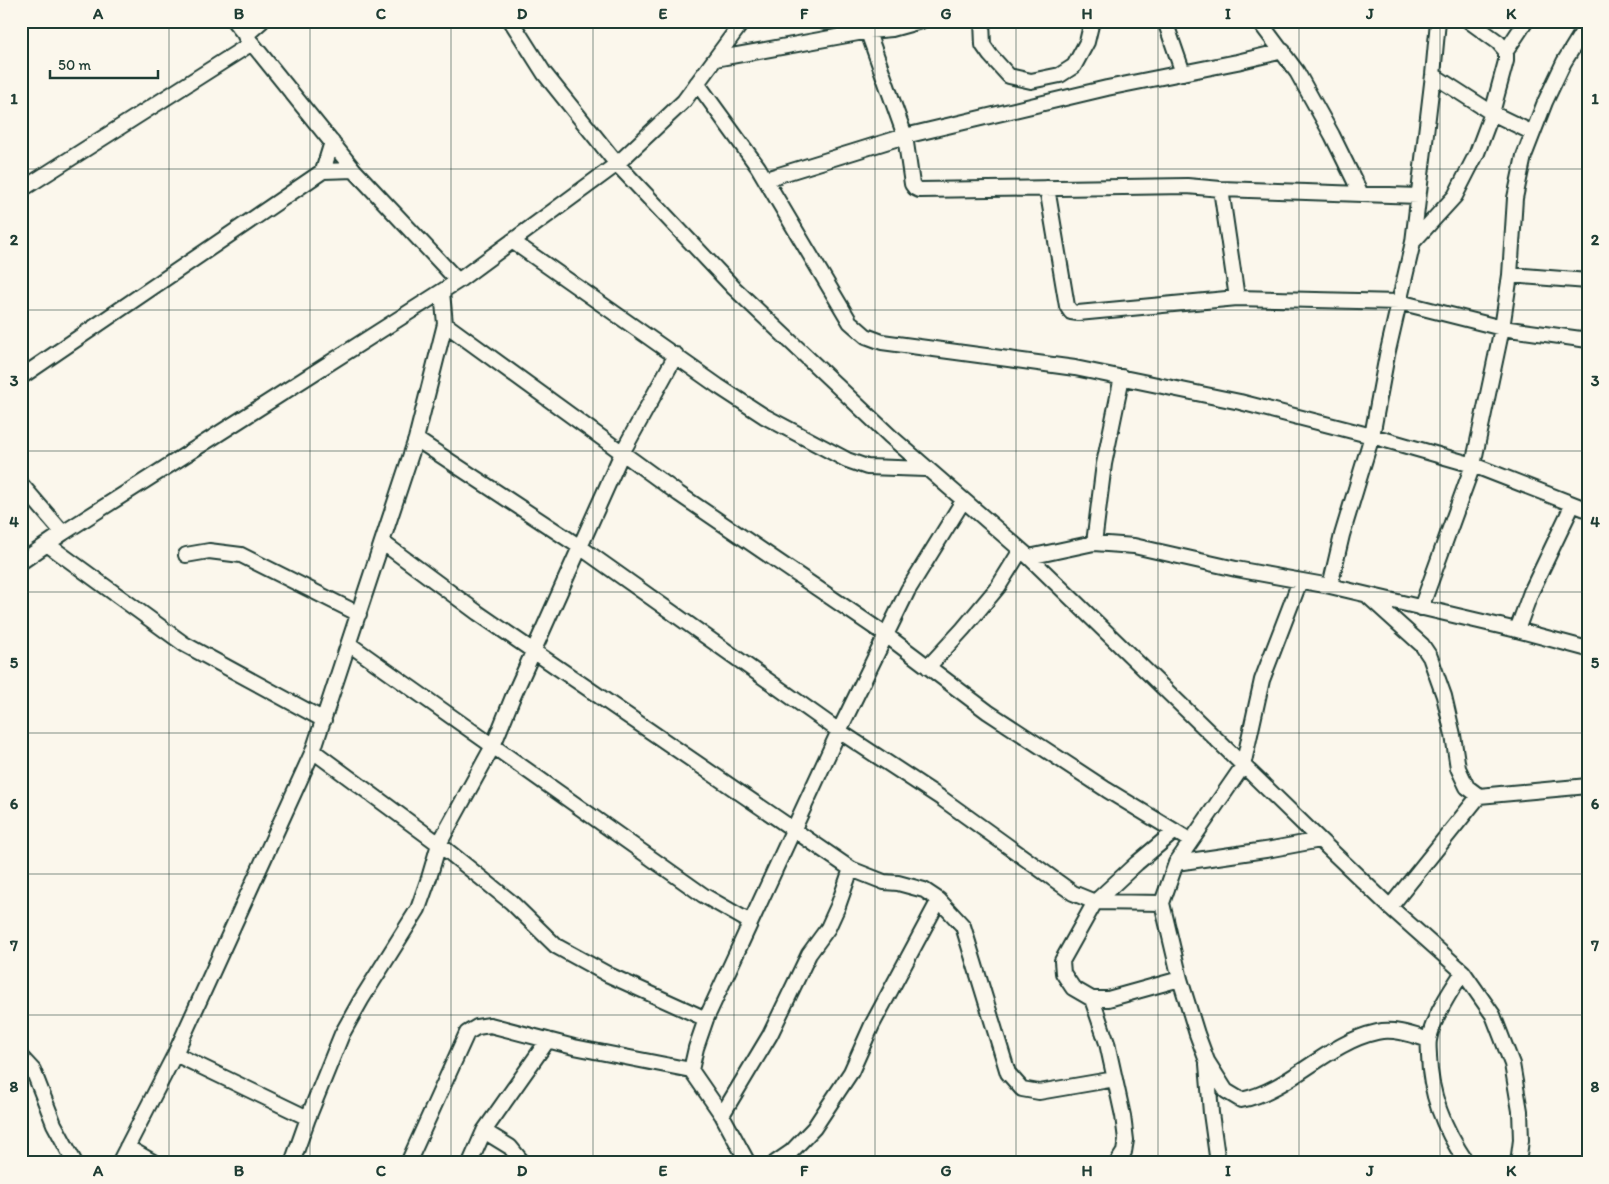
<svg xmlns="http://www.w3.org/2000/svg" width="1609" height="1184" font-family="Itim,sans-serif">
<rect width="100%" height="100%" fill="#fbf7ec"/>
<filter id="ink" filterUnits="userSpaceOnUse"><feTurbulence type="fractalNoise" baseFrequency=".02" numOctaves="2"/><feDisplacementMap in="SourceGraphic" scale="10" xChannelSelector="R" yChannelSelector="G"/><feConvolveMatrix kernelMatrix="1 2 1 2 8 2 1 2 1" color-interpolation-filters="sRGB"/></filter>
<g filter="url(#ink)">
<g fill="none" stroke-linecap="round" stroke-linejoin="round">
<defs>
<path id="minor" d="M 234,21 L 354,170 L 458,281
M 511,21 L 544,73 L 617,164 L 734,288 L 890,436 L 1029,557 L 1320,840 L 1390,907 L 1463,972 L 1493,1015 L 1512,1064 L 1520,1111 L 1521,1140 L 1518,1163
M 864,21 L 905,136 L 912,184 L 915,188 L 919,190 L 1187,186 L 1221,189 L 1418,196
M 982,21 L 983,45 L 990,55 L 1009,76 L 1031,81 L 1060,75 L 1074,66 L 1087,42 L 1092,21
M 1165,21 L 1183,73
M 1259,21 L 1297,72 L 1332,135 L 1361,194
M 1469,21 L 1498,42 L 1506,51
M 245,36 L 262,21
M 715,59 L 869,31 L 892,29 L 921,21
M 1433,75 L 1492,113 L 1533,133
M 697,83 L 758,167 L 850,322 L 866,336 L 882,342 L 1075,368 L 1240,402 L 1372,436 L 1473,465 L 1588,510
M 323,171 L 332,142
M 766,179 L 905,136 L 1107,88 L 1237,62 L 1283,51
M 1047,188 L 1067,306 L 1071,312 L 1078,313 L 1237,298 L 1399,302 L 1502,328 L 1588,340
M 1221,189 L 1237,298
M 21,190 L 252,43
M 512,241 L 718,386 L 764,416 L 847,460 L 867,467 L 926,469
M 1413,242 L 1455,196 L 1477,153 L 1492,113 L 1506,61 L 1506,51 L 1526,21
M 1510,275 L 1588,281
M 445,324 L 679,494 L 886,635 L 988,712 L 1107,790 L 1191,841
M 21,377 L 323,171 L 354,170
M 416,439 L 580,547 L 839,731 L 941,798 L 1073,893 L 1095,902 L 1162,903
M 21,484 L 63,533
M 382,542 L 478,613 L 851,869 L 884,882 L 898,883 L 924,890 L 939,900 L 963,926 L 1008,1073 L 1022,1089 L 1039,1092 L 1115,1079
M 1094,543 L 1104,464 L 1122,377
M 47,544 L 184,644 L 324,720
M 186,555 L 209,551 L 241,555 L 359,614
M 1029,557 L 1094,543 L 1134,546 L 1236,569 L 1330,586 L 1517,630 L 1588,649
M 21,562 L 63,533 L 458,281 L 617,164 L 684,101 L 743,21
M 1300,581 L 1262,680 L 1243,766 L 1176,863 L 1162,903 L 1180,979 L 1197,1034 L 1207,1061 L 1226,1091 L 1241,1100 C 1291,1090 1326,1043 1377,1032 C 1394,1028 1413,1035 1429,1040
M 1330,586 L 1342,535 L 1372,436 L 1387,355 L 1413,242 L 1433,75 L 1438,21
M 1369,597 L 1422,645 L 1430,657 L 1444,696 L 1453,735 L 1458,768 L 1467,787 L 1479,796 L 1588,786
M 1421,608 L 1473,465 L 1502,328 L 1510,275 L 1515,198 L 1524,156 L 1545,102 L 1564,62 L 1588,23
M 1517,630 L 1531,592 L 1573,504
M 349,644 L 703,895 L 750,922
M 928,667 L 963,629 L 998,587 L 1021,550
M 313,751 L 439,844 L 511,902 L 556,946 L 609,975 L 706,1019
M 1175,831 L 1137,863 L 1095,902 L 1062,961 L 1063,973 L 1073,988 L 1092,999 L 1108,999 L 1180,979
M 1176,863 L 1272,849 L 1320,840
M 1390,907 L 1479,796
M 1463,972 C 1451,990 1432,1019 1429,1040 C 1428,1045 1429,1051 1429,1056 C 1430,1095 1445,1131 1467,1163
M 1092,999 L 1107,1043 L 1123,1116 L 1126,1140 L 1124,1152 L 1117,1163
M 175,1054 L 308,1118
M 21,1057 L 33,1070 L 54,1124 L 75,1163
M 1207,1064 L 1211,1113 L 1218,1163
M 691,1070 L 696,1048 L 706,1019 L 839,731 L 908,590 L 963,501
M 722,1115 L 770,1035 L 809,954 L 828,928 L 838,906 L 851,869
M 484,1131 L 510,1147 L 523,1163
M 127,1147 L 155,1163
M 119,1163 L 175,1054 L 313,751 L 416,439 L 445,324 L 442,292
M 292,1163 L 308,1118 L 342,1034 L 361,1000 L 418,909 L 429,878 L 439,844 L 493,746 L 512,699 L 622,453 L 676,355
M 408,1163 L 467,1033 L 477,1027 L 490,1025 L 574,1047 L 691,1070 L 722,1115 L 748,1163
M 470,1163 L 484,1131 L 548,1040
M 775,1163 L 791,1152 L 814,1128 L 851,1072 L 872,1025 L 939,900"/>
</defs>
<use href="#minor" stroke="#1f3d34" stroke-width="18"/>
<use href="#minor" stroke="#fbf7ec" stroke-width="14"/>
</g>
</g>
<path fill="none" stroke="#1f3d34" stroke-width="1" stroke-opacity="0.55" d="M 169,21 L 169,1163M 310,21 L 310,1163M 451,21 L 451,1163M 593,21 L 593,1163M 734,21 L 734,1163M 875,21 L 875,1163M 1016,21 L 1016,1163M 1158,21 L 1158,1163M 1299,21 L 1299,1163M 1440,21 L 1440,1163M 21,169 L 1588,169M 21,310 L 1588,310M 21,451 L 1588,451M 21,592 L 1588,592M 21,733 L 1588,733M 21,874 L 1588,874M 21,1015 L 1588,1015"/>
<rect width="1609" height="1184" fill="none" stroke="#fbf7ec" stroke-width="55"/>
<path d="M50 70v8h108v-8" fill="none" stroke="#1f3d34" stroke-width="2.5"/>
<text x="58" y="70" font-size="15" fill="#1f3d34" stroke="#fbf7ec" stroke-width="4" paint-order="stroke">50 m</text>
<rect x="28" y="28" width="1554" height="1128" fill="none" stroke="#1f3d34" stroke-width="2"/>
<g font-size="16" text-anchor="middle" font-weight="bold" fill="#1f3d34">
<text x="98" y="19">A</text>
<text x="239" y="19">B</text>
<text x="381" y="19">C</text>
<text x="522" y="19">D</text>
<text x="663" y="19">E</text>
<text x="804" y="19">F</text>
<text x="946" y="19">G</text>
<text x="1087" y="19">H</text>
<text x="1228" y="19">I</text>
<text x="1370" y="19">J</text>
<text x="1511" y="19">K</text>
<text x="14" y="104">1</text>
<text x="1595" y="104">1</text>
<text x="14" y="245">2</text>
<text x="1595" y="245">2</text>
<text x="14" y="386">3</text>
<text x="1595" y="386">3</text>
<text x="14" y="527">4</text>
<text x="1595" y="527">4</text>
<text x="14" y="668">5</text>
<text x="1595" y="668">5</text>
<text x="14" y="809">6</text>
<text x="1595" y="809">6</text>
<text x="14" y="951">7</text>
<text x="1595" y="951">7</text>
<text x="14" y="1092">8</text>
<text x="1595" y="1092">8</text>
<text x="98" y="1176">A</text>
<text x="239" y="1176">B</text>
<text x="381" y="1176">C</text>
<text x="522" y="1176">D</text>
<text x="663" y="1176">E</text>
<text x="804" y="1176">F</text>
<text x="946" y="1176">G</text>
<text x="1087" y="1176">H</text>
<text x="1228" y="1176">I</text>
<text x="1370" y="1176">J</text>
<text x="1511" y="1176">K</text>
</g>
</svg>
